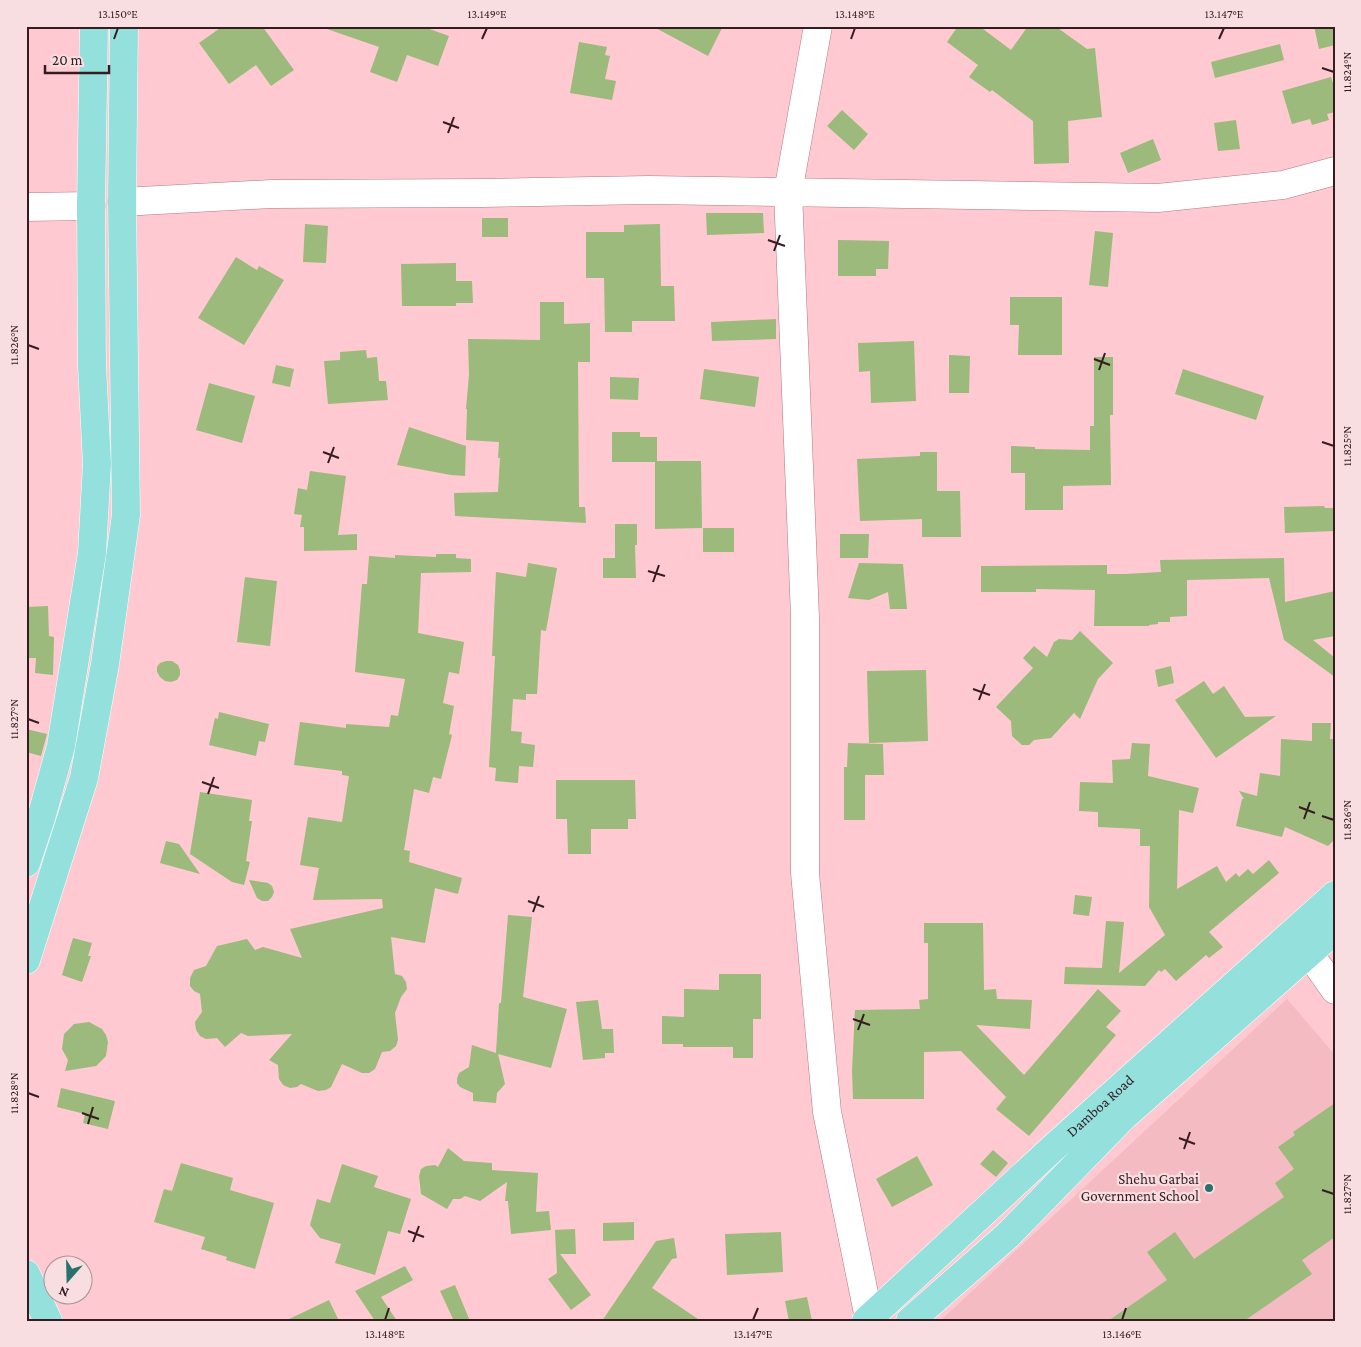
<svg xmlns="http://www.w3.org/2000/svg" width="1361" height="1347" font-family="'Crimson Pro',serif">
<rect width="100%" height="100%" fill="#fec9d0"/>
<path fill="#f5bbc2" d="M 1287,999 L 1335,1055 L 1335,1321 L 940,1321 Z"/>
<path fill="#9bba7c" d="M 223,26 L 262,26 L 294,70 L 271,86 L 256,65 L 229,84 L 199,43 Z
M 328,26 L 421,26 L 449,36 L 438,66 L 407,55 L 397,82 L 370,72 L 379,47 L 327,29 Z
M 652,26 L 723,26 L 708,56 Z
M 958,26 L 979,26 L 1011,50 L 1028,26 L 1055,26 L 1087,49 L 1095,48 L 1102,117 L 1068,121 L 1069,163 L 1034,164 L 1033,121 L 992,90 L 990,92 L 969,77 L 978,65 L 947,42 Z
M 1314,26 L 1335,26 L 1335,45 L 1319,49 Z
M 579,42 L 607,47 L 605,55 L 610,56 L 605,79 L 616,81 L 612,100 L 570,93 Z
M 1280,44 L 1284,60 L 1215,78 L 1211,62 Z
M 1331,77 L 1335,90 L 1335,112 L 1327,114 L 1329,120 L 1312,125 L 1310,119 L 1292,124 L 1282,91 Z
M 842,110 L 868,134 L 854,150 L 827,126 Z
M 1236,120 L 1240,149 L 1218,151 L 1214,123 Z
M 1153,139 L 1161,160 L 1128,173 L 1120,153 Z
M 706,213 L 763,213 L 764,233 L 707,235 Z
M 482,218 L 508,218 L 508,237 L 482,237 Z
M 305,224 L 328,226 L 326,263 L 303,262 Z
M 660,224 L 661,286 L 674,286 L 675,321 L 632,321 L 632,332 L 605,332 L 604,278 L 586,278 L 586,232 L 624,232 L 624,225 Z
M 1095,231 L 1113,233 L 1108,287 L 1089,285 Z
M 838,240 L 889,241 L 888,269 L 876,269 L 876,276 L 838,276 Z
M 236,257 L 257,270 L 259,266 L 284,280 L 244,345 L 198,318 Z
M 456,263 L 456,281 L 472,281 L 473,303 L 456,303 L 456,306 L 402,306 L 401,264 Z
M 1010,297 L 1062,297 L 1062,355 L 1018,355 L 1019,325 L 1010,325 Z
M 540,302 L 564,302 L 564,324 L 590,323 L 590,362 L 578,362 L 579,507 L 585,507 L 586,523 L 455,516 L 454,493 L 498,492 L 500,458 L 498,458 L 499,442 L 466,440 L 467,409 L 466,409 L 469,375 L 468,339 L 540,340 Z
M 776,319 L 776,339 L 712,341 L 711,322 Z
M 914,341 L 916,401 L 871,403 L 870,371 L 859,372 L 858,343 Z
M 366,350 L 367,358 L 377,357 L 379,381 L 386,381 L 388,400 L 328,404 L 324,361 L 340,360 L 340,352 Z
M 949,355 L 970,356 L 969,393 L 949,393 Z
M 1094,357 L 1113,357 L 1113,415 L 1110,415 L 1111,485 L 1063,486 L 1063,510 L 1025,510 L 1025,473 L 1011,473 L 1011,446 L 1035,447 L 1035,449 L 1090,450 L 1090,426 L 1094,426 Z
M 276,365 L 294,369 L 290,387 L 272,383 Z
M 704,369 L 759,377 L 755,407 L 700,399 Z
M 1183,369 L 1264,396 L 1256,420 L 1175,394 Z
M 610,377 L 639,378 L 638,400 L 610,399 Z
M 209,383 L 255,396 L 242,443 L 196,430 Z
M 409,427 L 466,446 L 465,476 L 451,475 L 397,465 Z
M 612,432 L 640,432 L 640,437 L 657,437 L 657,461 L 701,461 L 702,528 L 655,529 L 655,462 L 612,462 Z
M 920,452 L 937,452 L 937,491 L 960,491 L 961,537 L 922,537 L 922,519 L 860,521 L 857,459 L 920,456 Z
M 310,471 L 346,476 L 338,535 L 357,534 L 357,550 L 304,551 L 304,527 L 300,527 L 302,515 L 294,514 L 298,488 L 307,490 Z
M 1324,506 L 1325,508 L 1335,508 L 1335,531 L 1285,533 L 1284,507 Z
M 615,524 L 637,524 L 637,545 L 635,545 L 636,578 L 603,578 L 603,558 L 615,558 Z
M 703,528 L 734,528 L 734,552 L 703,552 Z
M 840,534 L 869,534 L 868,558 L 840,558 Z
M 436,554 L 456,554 L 456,558 L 471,559 L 471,572 L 421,573 L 418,633 L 464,642 L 459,674 L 449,672 L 443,703 L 454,706 L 449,734 L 452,735 L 441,779 L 433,777 L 429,793 L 414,789 L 404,850 L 410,851 L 409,862 L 462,878 L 458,894 L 435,888 L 425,943 L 391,937 L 395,974 L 402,976 L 406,982 L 407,989 L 401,997 L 395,1013 L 398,1040 L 396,1046 L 390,1051 L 382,1052 L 375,1069 L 369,1073 L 362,1073 L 342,1064 L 331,1087 L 326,1090 L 318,1091 L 301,1084 L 297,1087 L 290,1088 L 283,1085 L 279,1079 L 278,1065 L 269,1060 L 292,1034 L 248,1036 L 241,1033 L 225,1047 L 217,1038 L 206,1039 L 200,1036 L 196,1030 L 195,1022 L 202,1012 L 200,994 L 194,991 L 190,986 L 190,978 L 194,970 L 206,966 L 217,946 L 247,939 L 255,950 L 263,947 L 302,958 L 290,929 L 383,908 L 382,899 L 313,900 L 319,868 L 300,865 L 308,817 L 342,822 L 349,776 L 342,775 L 342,771 L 294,765 L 300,722 L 346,728 L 346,724 L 389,727 L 391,715 L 398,716 L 405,679 L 355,672 L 362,584 L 367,584 L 369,556 L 395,558 L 395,555 L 436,557 Z
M 1284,558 L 1285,602 L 1335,591 L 1335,636 L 1313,640 L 1335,658 L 1335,677 L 1284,640 L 1269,578 L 1187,580 L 1187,616 L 1170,617 L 1170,622 L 1158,622 L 1158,624 L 1149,625 L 1149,626 L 1094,626 L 1095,590 L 1036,589 L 1036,592 L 981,592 L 981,566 L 1107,565 L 1107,574 L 1125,574 L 1161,572 L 1160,560 Z
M 528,563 L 557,568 L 546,631 L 541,630 L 537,694 L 526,694 L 526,700 L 513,699 L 511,731 L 522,732 L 521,743 L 535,745 L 533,767 L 519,766 L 518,783 L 495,781 L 496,768 L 489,767 L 495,656 L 492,656 L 496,572 L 526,577 Z
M 859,563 L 903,564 L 907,609 L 890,609 L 888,592 L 869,600 L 848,598 Z
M 245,577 L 277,581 L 270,646 L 237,642 Z
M 48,606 L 49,636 L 54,637 L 53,675 L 35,673 L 36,658 L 26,658 L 26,607 Z
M 1080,631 L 1113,663 L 1098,679 L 1080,719 L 1074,713 L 1051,738 L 1034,740 L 1029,745 L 1022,745 L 1012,736 L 1011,721 L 996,707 L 1033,668 L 1023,658 L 1034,646 L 1047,657 L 1054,642 L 1059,639 L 1072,640 Z
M 166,661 L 172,661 L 178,665 L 180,670 L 180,675 L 177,680 L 171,682 L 165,681 L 160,677 L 157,672 L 157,667 L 160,663 Z
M 1171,666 L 1174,683 L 1158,687 L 1155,670 Z
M 926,670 L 928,741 L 869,743 L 867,671 Z
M 1204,681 L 1213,694 L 1224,686 L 1245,717 L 1276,716 L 1216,758 L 1175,700 Z
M 219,712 L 269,724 L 265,742 L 259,741 L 256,756 L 209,745 L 215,718 L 218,719 Z
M 1312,723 L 1331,723 L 1330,739 L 1335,739 L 1335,839 L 1328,846 L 1285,827 L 1282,837 L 1236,826 L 1242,799 L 1244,799 L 1239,791 L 1257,796 L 1260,773 L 1280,776 L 1281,739 L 1312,741 Z
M 26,729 L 47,734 L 41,756 L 26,752 Z
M 848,743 L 883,744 L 884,775 L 865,775 L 865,820 L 844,820 L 844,767 L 847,767 Z
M 1132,743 L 1150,744 L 1148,776 L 1199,788 L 1193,813 L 1179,810 L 1177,889 L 1217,866 L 1226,882 L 1236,873 L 1239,877 L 1248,869 L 1253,874 L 1269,860 L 1279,873 L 1209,932 L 1223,947 L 1209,958 L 1206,955 L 1176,981 L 1165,969 L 1161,972 L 1159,970 L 1145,986 L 1064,984 L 1065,967 L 1102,968 L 1106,921 L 1124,922 L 1119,973 L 1165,935 L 1149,907 L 1150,846 L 1140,846 L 1140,829 L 1098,827 L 1098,812 L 1079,811 L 1080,782 L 1113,783 L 1112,760 L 1130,759 Z
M 556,780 L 635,780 L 636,819 L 628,819 L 628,829 L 591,829 L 591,854 L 568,854 L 567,819 L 556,819 Z
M 200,792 L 252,800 L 249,821 L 252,821 L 246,861 L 250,862 L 244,885 L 232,882 L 190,854 Z
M 166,841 L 179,844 L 200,874 L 160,863 Z
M 249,880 L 268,883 L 272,886 L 274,892 L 272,897 L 268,901 L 262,901 L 257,898 Z
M 1075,895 L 1092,897 L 1089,916 L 1073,914 Z
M 508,915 L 532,917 L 523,997 L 567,1009 L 551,1068 L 498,1054 L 505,1084 L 497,1093 L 496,1103 L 473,1101 L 473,1093 L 460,1087 L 457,1083 L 457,1079 L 459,1073 L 469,1067 L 472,1045 L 496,1053 L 499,1003 L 501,1003 Z
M 924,923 L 983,923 L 984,990 L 996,989 L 997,999 L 1032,1000 L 1030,1029 L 976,1025 L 1024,1075 L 1098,989 L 1121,1011 L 1106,1027 L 1116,1035 L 1029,1136 L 996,1109 L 1006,1097 L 961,1051 L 924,1052 L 924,1099 L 853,1099 L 852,1071 L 855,1010 L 920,1009 L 919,1000 L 928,999 L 928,943 L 924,943 Z
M 73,938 L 92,943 L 88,956 L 91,956 L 82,982 L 62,975 Z
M 719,974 L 761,974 L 761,1019 L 753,1019 L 753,1058 L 733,1058 L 733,1047 L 683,1047 L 683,1044 L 662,1044 L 662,1016 L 684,1017 L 684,989 L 719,990 Z
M 598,1000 L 602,1029 L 613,1029 L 614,1053 L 605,1053 L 605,1058 L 583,1060 L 576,1002 Z
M 89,1022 L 102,1029 L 106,1035 L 108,1042 L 106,1056 L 96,1066 L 65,1071 L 68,1060 L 62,1049 L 64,1034 L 74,1024 Z
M 61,1088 L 115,1101 L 108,1129 L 83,1123 L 85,1114 L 57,1107 Z
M 1335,1103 L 1335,1237 L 1302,1260 L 1312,1274 L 1244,1321 L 1108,1321 L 1167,1280 L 1147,1252 L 1175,1232 L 1194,1259 L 1284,1197 L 1275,1183 L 1294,1169 L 1278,1147 L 1295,1135 L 1293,1132 Z
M 448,1148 L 464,1161 L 492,1163 L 492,1170 L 538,1173 L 536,1212 L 549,1211 L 551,1230 L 511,1234 L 508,1201 L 505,1201 L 507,1182 L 480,1201 L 465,1196 L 460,1199 L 453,1199 L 447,1209 L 421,1194 L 419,1176 L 421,1169 L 426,1166 L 435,1165 L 438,1167 Z
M 993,1150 L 1008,1163 L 996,1177 L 980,1164 Z
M 917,1156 L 933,1185 L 892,1207 L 876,1179 Z
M 181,1163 L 233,1178 L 230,1190 L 274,1203 L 255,1269 L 226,1260 L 227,1257 L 201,1249 L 205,1237 L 154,1222 L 164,1189 L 172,1191 Z
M 342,1164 L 378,1176 L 374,1187 L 411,1199 L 400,1234 L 388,1231 L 375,1275 L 335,1263 L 341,1244 L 320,1238 L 310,1225 L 317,1199 L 330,1203 Z
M 634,1222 L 634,1240 L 603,1241 L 603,1223 Z
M 575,1229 L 576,1254 L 560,1254 L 591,1295 L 571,1310 L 548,1279 L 557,1273 L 555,1230 Z
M 781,1232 L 783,1272 L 727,1275 L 725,1234 Z
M 674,1238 L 677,1258 L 672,1259 L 652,1288 L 701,1321 L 602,1321 L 656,1241 Z
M 405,1266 L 413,1280 L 381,1297 L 397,1321 L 375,1321 L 355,1291 Z
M 455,1285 L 470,1321 L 454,1321 L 440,1291 Z
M 807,1297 L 812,1321 L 789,1321 L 785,1301 Z
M 329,1300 L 339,1321 L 285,1321 Z"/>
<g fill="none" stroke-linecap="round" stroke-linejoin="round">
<defs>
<path id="minor" d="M 818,26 L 788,192 L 805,617 L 805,873 L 827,1112 L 869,1318 L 871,1321
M 122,202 L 271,194 L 482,193 L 649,190 L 1158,198 L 1283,185 L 1335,171
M 26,207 L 91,206
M 1291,936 L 1309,953 L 1335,990"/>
<g id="major">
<path d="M 26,863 L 41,818 L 61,746 L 92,553 L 97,464 L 92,366 L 91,206 L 94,26"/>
<path d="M 26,960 L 84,778 L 105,664 L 126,515 L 122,202 L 124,26"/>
<path d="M 26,1274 L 48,1321"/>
<path id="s1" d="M 866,1321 L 1053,1148 L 1335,895"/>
<path d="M 910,1321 L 1008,1235 L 1124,1116 L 1335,930"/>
</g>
</defs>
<use href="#minor" stroke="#b37880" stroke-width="29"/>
<use href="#major" stroke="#fff" stroke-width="29"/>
<use href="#minor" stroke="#fff" stroke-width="28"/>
<use href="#major" stroke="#93e0dc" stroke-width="28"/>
</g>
<path fill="none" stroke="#341c20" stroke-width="2" d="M 114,39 L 118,28M 482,39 L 487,28M 851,39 L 855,28M 1219,39 L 1224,28M 1322,68 L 1334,72M 443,122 L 459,128M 448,133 L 454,117M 768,240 L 785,246M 774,251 L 780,235M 28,345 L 39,349M 1094,359 L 1110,365M 1099,370 L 1105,353M 1322,442 L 1334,446M 323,452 L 339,458M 328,463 L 334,447M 648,571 L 665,576M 653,582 L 659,565M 973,689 L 990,695M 979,700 L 985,684M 28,719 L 39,723M 202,782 L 219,788M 208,794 L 214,777M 1299,807 L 1315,813M 1322,816 L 1334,820M 1304,819 L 1310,802M 528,901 L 544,907M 533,912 L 539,896M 853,1019 L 870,1025M 858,1030 L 864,1014M 28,1093 L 39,1097M 82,1113 L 99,1119M 88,1124 L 93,1107M 1179,1138 L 1195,1144M 1184,1149 L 1190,1132M 1322,1190 L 1334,1194M 408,1231 L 424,1237M 413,1242 L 419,1226M 385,1320 L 389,1308M 753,1320 L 758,1308M 1122,1320 L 1126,1308"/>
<circle fill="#28726e" stroke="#f9dee1" stroke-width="2" cx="1209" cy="1188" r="5"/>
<g text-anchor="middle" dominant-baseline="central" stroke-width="4.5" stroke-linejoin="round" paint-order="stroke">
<g font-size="15" fill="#341c20" stroke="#f9dee1">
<text stroke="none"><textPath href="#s1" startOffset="318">Damboa Road</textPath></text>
</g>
<g font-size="15" fill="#341c20" stroke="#f9dee1" text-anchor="end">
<text x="1199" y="1179">Shehu Garbai<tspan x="1199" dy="17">Government School</tspan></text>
</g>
</g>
<rect width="1361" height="1347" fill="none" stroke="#f9dee1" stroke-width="55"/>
<g transform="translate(68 1280) rotate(200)"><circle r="24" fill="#f9dee1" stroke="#aa9094"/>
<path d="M0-4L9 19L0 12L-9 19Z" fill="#28726e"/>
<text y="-8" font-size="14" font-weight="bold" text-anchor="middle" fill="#341c20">N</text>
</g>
<path d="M45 65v8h64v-8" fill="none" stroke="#341c20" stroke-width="2.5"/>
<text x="52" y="65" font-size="15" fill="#341c20" stroke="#f9dee1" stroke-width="4" paint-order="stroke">20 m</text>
<rect x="28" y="28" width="1306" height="1292" fill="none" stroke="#341c20" stroke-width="2"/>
<g font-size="12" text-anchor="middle" fill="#341c20">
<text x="118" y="18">13.150°E</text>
<text x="487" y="18">13.149°E</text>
<text x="855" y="18">13.148°E</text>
<text x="1224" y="18">13.147°E</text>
<text transform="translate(1347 72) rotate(-90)" y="4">11.824°N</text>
<text transform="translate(14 345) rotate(-90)" y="4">11.826°N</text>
<text transform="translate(1347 446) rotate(-90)" y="4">11.825°N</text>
<text transform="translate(14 719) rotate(-90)" y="4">11.827°N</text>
<text transform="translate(1347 820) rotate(-90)" y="4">11.826°N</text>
<text transform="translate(14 1093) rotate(-90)" y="4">11.828°N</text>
<text transform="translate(1347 1194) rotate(-90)" y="4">11.827°N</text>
<text x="385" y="1338">13.148°E</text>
<text x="753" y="1338">13.147°E</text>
<text x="1122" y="1338">13.146°E</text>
</g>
</svg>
